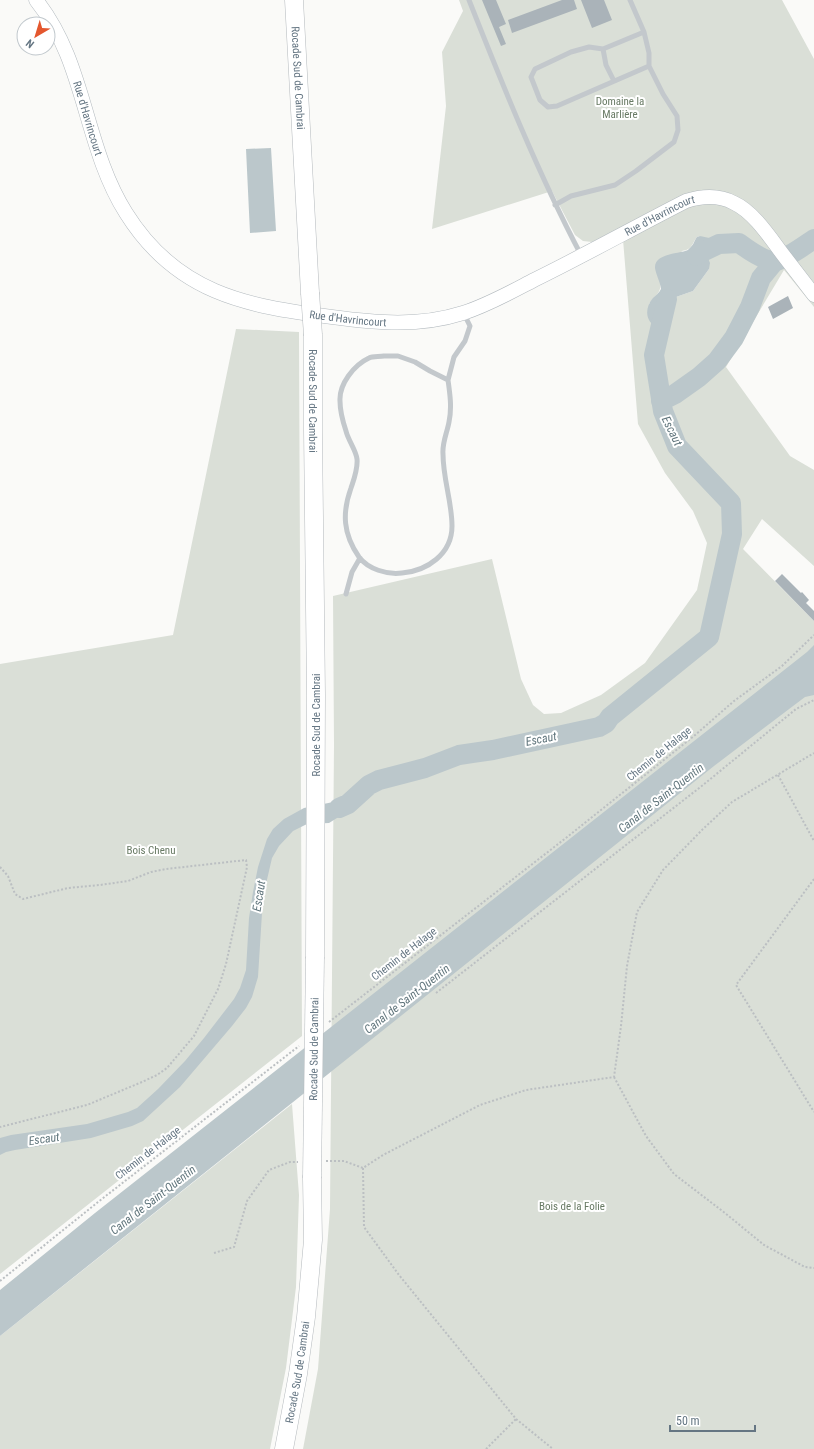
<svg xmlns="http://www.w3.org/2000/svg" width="814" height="1449" font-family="'Roboto Condensed',sans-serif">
<rect width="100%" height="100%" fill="#fafaf8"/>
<path fill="#dadfd7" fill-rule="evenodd" d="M 459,0 L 782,0 L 814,59 L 814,307 L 784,270 L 726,367 L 790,456 L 814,470 L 814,566 L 762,519 L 743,549 L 814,621 L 814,1449 L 303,1449 L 318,1369 L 330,1209 L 334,745 L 333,596 L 492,559 L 521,679 L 533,705 L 544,714 L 561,713 L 601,695 L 645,663 L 697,590 L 707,543 L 693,511 L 665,473 L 638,424 L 622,227 L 592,242 L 583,241 L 575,235 L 552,191 L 432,229 L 446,106 L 442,52 L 463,11 ZM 700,236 L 717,253 L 708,258 L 709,269 L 693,291 L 676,297 L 671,302 L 668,314 L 649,304 C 654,296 662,293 660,283 L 682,251 C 693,249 691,245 697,237 Z
M 236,329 L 299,332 L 302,1036 L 0,1274 L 0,664 L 173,635 Z
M 292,1104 L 299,1195 L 296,1287 L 286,1368 L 270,1449 L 0,1449 L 0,1336 Z"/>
<path fill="#bbc7cb" d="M 271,148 L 276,231 L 250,233 L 246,149 Z
M 700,236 L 714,239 L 719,242 C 720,252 714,253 708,258 L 710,263 L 709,269 L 693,291 L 676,297 L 671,302 L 668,314 L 663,324 L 659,327 C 645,324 644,308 653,298 C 656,295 659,293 661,289 C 660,281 656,275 655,268 C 654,253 680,254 688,250 C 693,247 694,241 697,237 Z
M 814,645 L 814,695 L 805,697 L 714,766 L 0,1336 L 0,1290 L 95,1213 L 807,652 Z
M 357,785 L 366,798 L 353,808 L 329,823 L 307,824 L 293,831 L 279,846 L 272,858 L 263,897 L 258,977 L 252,997 L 246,1008 L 232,1026 L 180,1087 L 143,1121 L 132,1126 L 91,1138 L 15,1150 L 6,1152 L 0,1155 L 0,1138 L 11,1135 L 87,1124 L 128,1112 L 137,1108 L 158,1089 L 185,1061 L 204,1038 L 234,999 L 240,988 L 246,970 L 249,918 L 253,892 L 258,867 L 267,839 L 273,829 L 284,819 L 304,808 L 338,801 L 346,796 Z"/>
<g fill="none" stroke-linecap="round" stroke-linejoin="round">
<path stroke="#bbc7cb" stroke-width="20" d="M 696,256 L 698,254 L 719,244 L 739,243 C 747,249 765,262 776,261 C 786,259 805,245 814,239
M 661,401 L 675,394 L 699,377 L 717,361 L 734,338 L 750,307 L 761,278 L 775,261
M 339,808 L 348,804 L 369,785 L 379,780 L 425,768 L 459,755 L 493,750 L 599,727 L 606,723 L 610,717 L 709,637 L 732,534 L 731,503 L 677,446 L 663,411 L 654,355 L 667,299"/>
</g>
<path fill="#aab3b9" d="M 482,0 L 496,0 L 506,24 L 499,27 L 506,44 L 501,46 Z
M 562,0 L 574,0 L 577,9 L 512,33 L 508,20 Z
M 581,0 L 604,0 L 612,20 L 592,28 Z
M 788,296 L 793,308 L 773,319 L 768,307 Z
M 782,574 L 801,593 L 802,592 L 809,600 L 806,603 L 814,611 L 814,621 L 775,581 Z"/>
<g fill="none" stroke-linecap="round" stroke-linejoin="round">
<defs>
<g id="secondary">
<path id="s1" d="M 36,0 C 86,62 84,147 126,213 C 176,293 245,306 332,317 C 377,323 419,327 463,313 C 488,305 511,292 534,280 C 585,255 635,227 686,201 C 702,196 719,195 734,203 C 754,212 771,239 784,256 C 794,269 804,282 814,295"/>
</g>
<g id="highway">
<path id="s2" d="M 294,0 L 310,293"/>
<path id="s3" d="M 313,335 L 313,430 L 316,695 L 315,957"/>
<path id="s4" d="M 284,1449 L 298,1374 L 306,1317 L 313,1240 L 312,1178"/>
</g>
</defs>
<use href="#secondary" stroke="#b3babf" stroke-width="15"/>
<use href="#highway" stroke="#b4b9bd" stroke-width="19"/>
<path stroke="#bbbfc2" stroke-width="2" stroke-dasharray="2 2" stroke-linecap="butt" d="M 778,775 L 814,841
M 0,867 L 8,876 L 15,894 L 23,899 L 68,888 L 100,885 L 128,881 L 151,872 L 166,869 L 246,860 L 247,867 L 226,964 L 218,989 L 194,1036 L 167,1068 L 157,1075 L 142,1082 L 87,1105 L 0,1127
M 814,879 L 736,985 L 814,1112
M 436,993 L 703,785 L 796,709 L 814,700
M 329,1022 L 562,841 L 694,736 L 734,701 L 782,666 L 814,635
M 614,1077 L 646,1136 L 674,1174 L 725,1213 L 764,1245 L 805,1267 L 814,1268
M 326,1161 L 344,1161 L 363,1168 L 383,1155 L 480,1105 L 526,1090 L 614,1077 L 621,1026 L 627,966 L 637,912 L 663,870 L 703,829 L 732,802 L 814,753
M 363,1168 L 364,1227 L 399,1275 L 516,1419 L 553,1449
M 214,1253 L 234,1247 L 247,1201 L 269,1170 L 290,1162 L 298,1162
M 0,1281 L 98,1202 L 299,1046
M 486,1449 L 516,1419"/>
<path stroke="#c3c8cc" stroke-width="5" d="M 469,0 C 503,86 538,173 581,255
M 644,32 L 649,53 L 649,66
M 603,49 L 606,65 L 614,81
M 555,205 L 571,196 L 615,185 L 636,171 L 674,142 L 678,130 L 677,116 L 663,94 L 649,66 L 557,106 L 548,107 L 540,100 L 531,77 L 535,69 L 571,52 L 589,47 L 603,49 L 644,32 L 630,0
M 384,356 L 398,356 L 415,362 L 430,371 L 448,380 C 450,394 452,408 449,422 C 447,433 442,443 443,454 C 443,479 452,502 452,526 C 452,554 427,571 402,573 C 387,575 368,569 359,557 C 343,534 342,513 351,488 C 354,479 358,469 357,459 C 356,450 348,440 346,431 C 343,422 340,411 340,401 C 339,384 354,365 369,358 C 373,356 379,357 384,356 Z
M 448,380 L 454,357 L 465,341 L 470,326 L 464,314
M 346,594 L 352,572 L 360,558"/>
<use href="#secondary" stroke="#fff" stroke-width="14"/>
<use href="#highway" stroke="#fff" stroke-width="18"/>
<defs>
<g id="highway-bridge">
<path d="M 310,293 L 313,335"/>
<path id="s5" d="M 312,1178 L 315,957"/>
</g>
</defs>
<use href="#highway-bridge" stroke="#b4b9bd" stroke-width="19" stroke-linecap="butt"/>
<use href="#highway-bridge" stroke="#fff" stroke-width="18"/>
</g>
<g text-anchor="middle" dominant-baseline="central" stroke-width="4" stroke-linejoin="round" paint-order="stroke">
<g font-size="11" fill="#657683" stroke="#fff">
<text stroke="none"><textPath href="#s2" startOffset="78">Rocade Sud de Cambrai</textPath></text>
<text stroke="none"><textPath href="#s1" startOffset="130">Rue d'Havrincourt</textPath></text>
<text stroke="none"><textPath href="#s1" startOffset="825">Rue d'Havrincourt</textPath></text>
<text stroke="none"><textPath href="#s1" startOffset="489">Rue d'Havrincourt</textPath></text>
<text stroke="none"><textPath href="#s3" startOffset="66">Rocade Sud de Cambrai</textPath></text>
<text transform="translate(316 725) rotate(-90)">Rocade Sud de Cambrai</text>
<text transform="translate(659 754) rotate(-39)">Chemin de Halage</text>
<text transform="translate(404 954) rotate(-38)">Chemin de Halage</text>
<text stroke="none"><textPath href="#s5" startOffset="129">Rocade Sud de Cambrai</textPath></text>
<text transform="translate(148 1153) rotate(-38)">Chemin de Halage</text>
<text stroke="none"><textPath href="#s4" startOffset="78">Rocade Sud de Cambrai</textPath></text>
</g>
<g font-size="11" fill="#687a64" stroke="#fff">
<text x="620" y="101">Domaine la<tspan x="620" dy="13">Marlière</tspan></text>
<text x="151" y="850">Bois Chenu</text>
<text x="572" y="1206">Bois de la Folie</text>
</g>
<g font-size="12" font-style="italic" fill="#60757c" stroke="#fff">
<text transform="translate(672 431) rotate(64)">Escaut</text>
<text transform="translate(541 739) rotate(-11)">Escaut</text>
<text transform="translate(661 798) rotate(-38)">Canal de Saint-Quentin</text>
<text transform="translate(259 896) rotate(-81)">Escaut</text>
<text transform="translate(407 999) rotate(-38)">Canal de Saint-Quentin</text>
<text transform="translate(44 1139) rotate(-8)">Escaut</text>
<text transform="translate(153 1200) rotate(-38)">Canal de Saint-Quentin</text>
</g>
</g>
<g transform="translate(36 36) rotate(218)"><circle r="19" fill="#ffffff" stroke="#c1c8cd"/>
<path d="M0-3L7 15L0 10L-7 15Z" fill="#e4572e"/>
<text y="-6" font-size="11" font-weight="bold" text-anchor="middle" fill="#657683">N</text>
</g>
<path d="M670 1425v6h85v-6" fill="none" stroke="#657683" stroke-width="2"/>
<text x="676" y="1425" font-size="12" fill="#657683" stroke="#ffffff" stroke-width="3" paint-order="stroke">50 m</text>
</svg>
